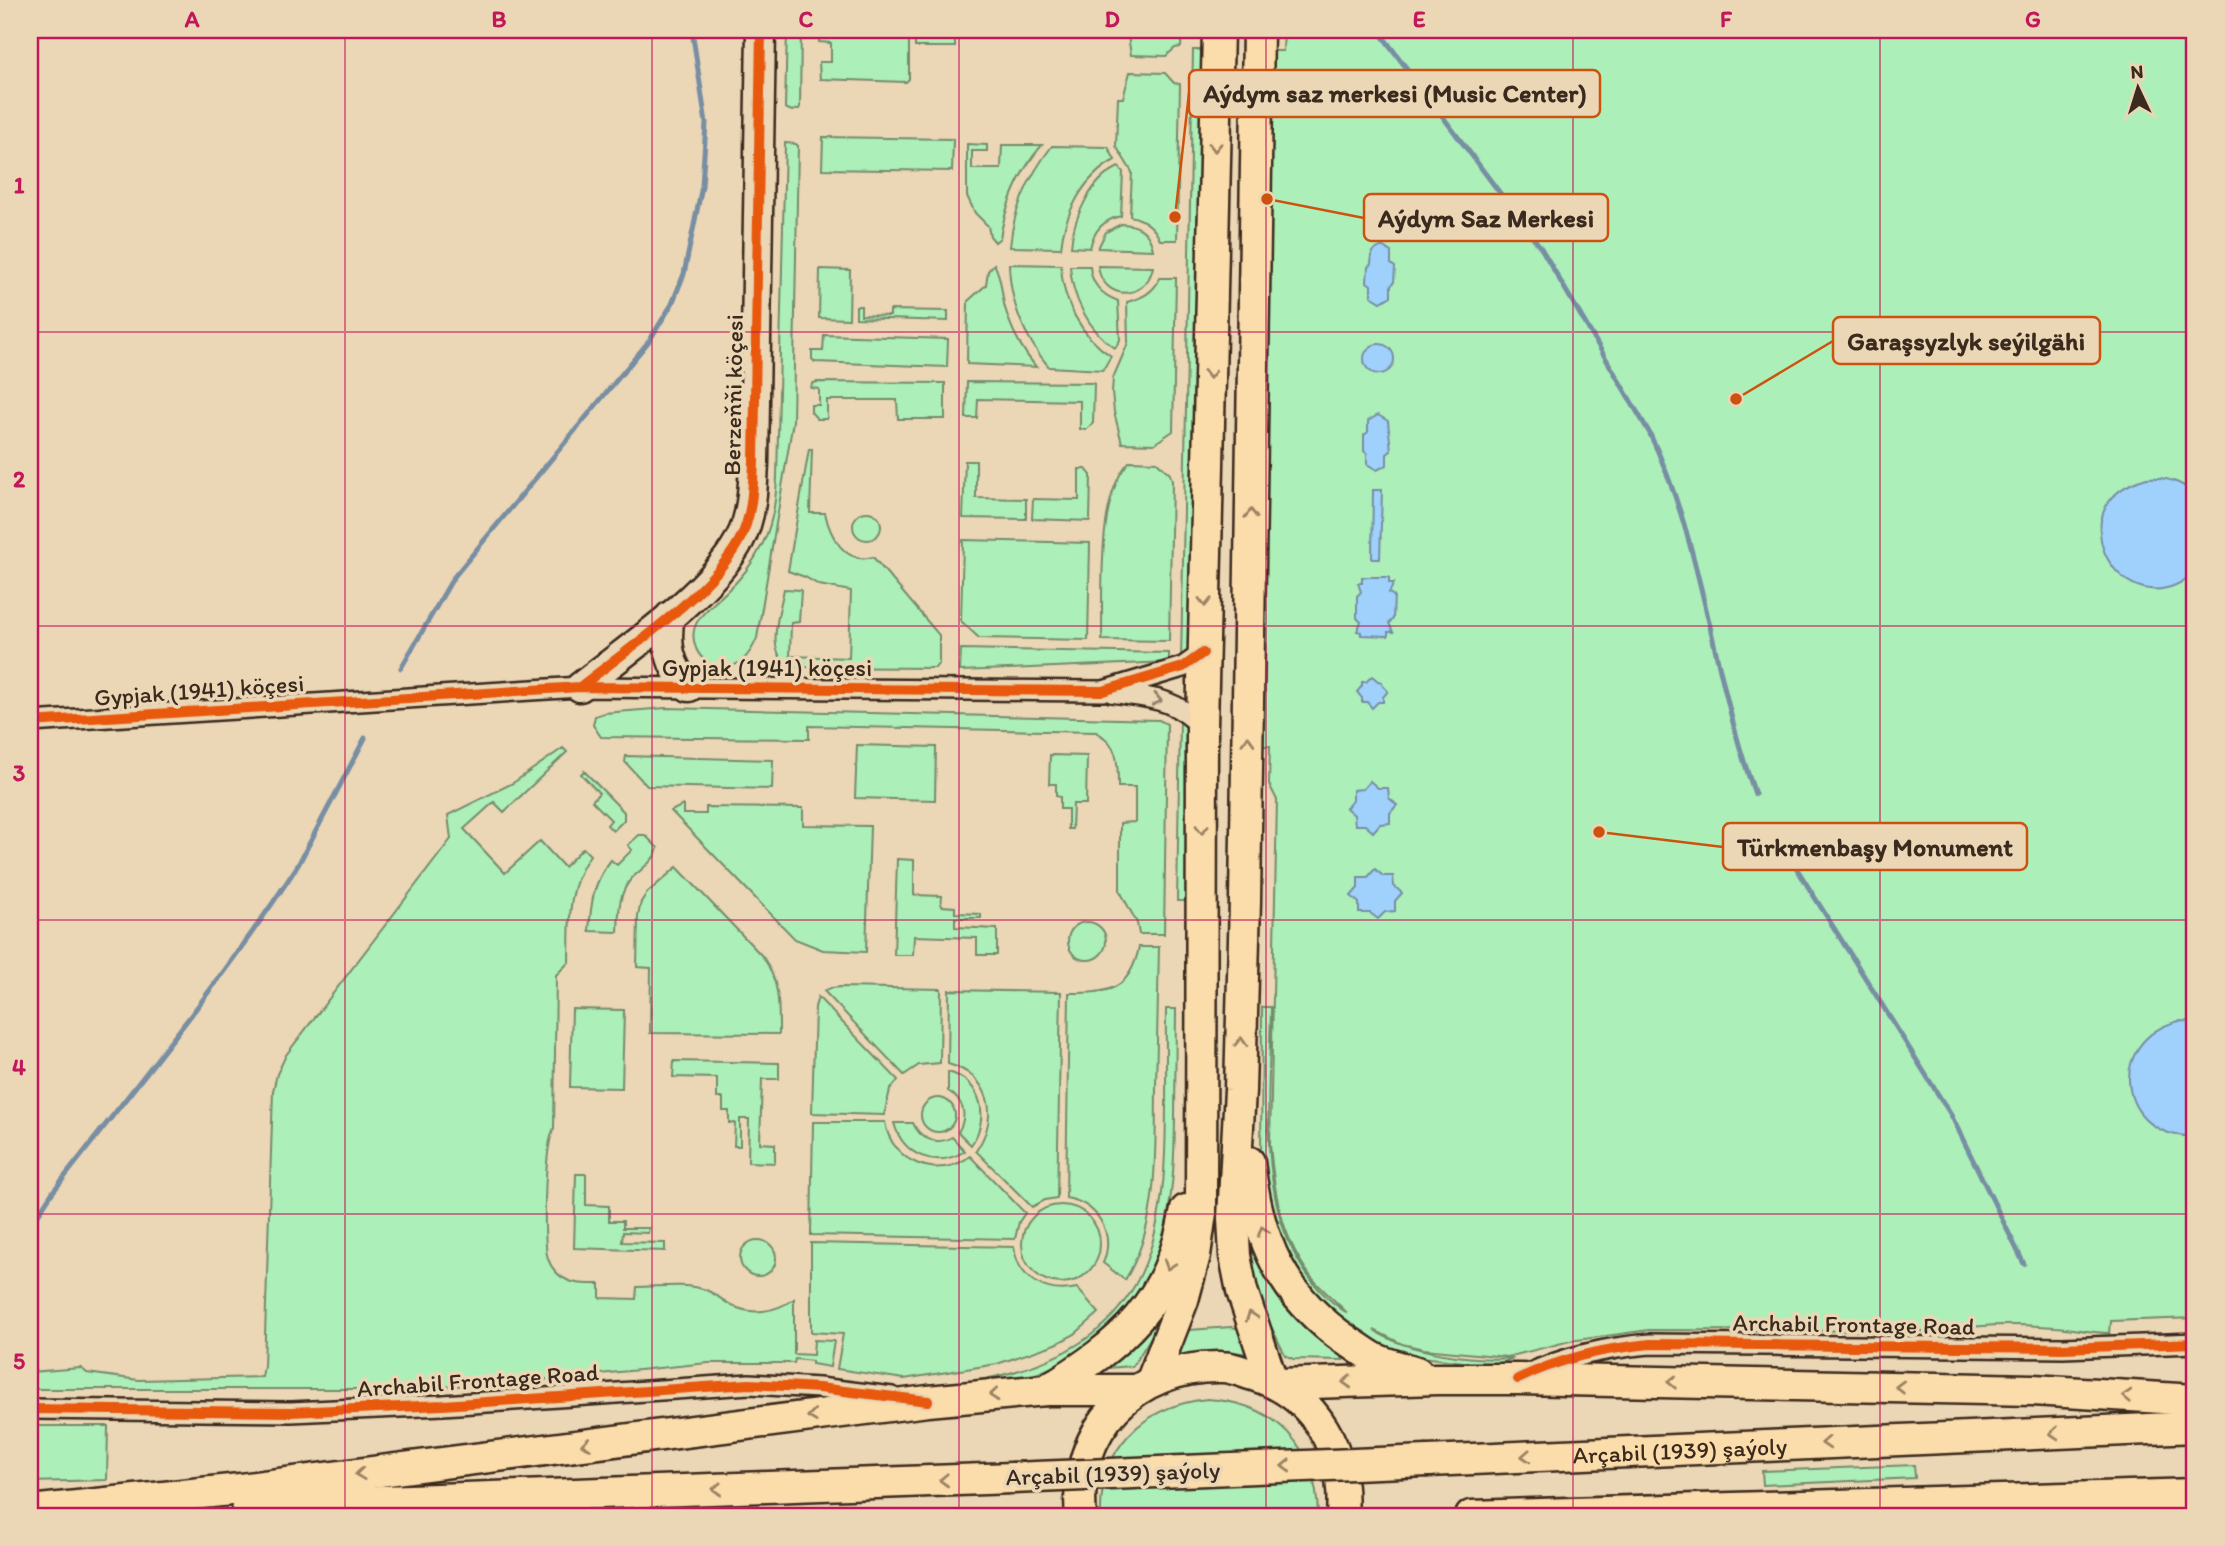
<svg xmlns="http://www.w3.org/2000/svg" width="2225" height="1546" font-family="Itim,sans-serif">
<rect width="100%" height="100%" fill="#ebd6b5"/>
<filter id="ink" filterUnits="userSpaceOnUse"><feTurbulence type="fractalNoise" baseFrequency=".0143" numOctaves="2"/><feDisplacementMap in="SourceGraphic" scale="14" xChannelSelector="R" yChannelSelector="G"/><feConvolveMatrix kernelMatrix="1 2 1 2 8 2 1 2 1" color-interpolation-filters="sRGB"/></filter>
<g filter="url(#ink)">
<path fill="#acefb9" stroke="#748c6c" stroke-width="2" d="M 787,30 L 801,30 L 800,107 L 799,109 L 792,111 L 785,108 Z
M 820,30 L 873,30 L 873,33 L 909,35 L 909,79 L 906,82 L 820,79 L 819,62 L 831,62 L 831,43 L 819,42 Z
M 915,30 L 955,30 L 955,47 L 915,47 Z
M 1127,30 L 1182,30 L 1181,47 L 1175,48 L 1166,56 L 1131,55 Z
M 1284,30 L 2195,30 L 2195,1318 L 2111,1321 L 2110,1333 C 2091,1333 2074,1328 2055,1327 C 2019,1324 1980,1324 1944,1331 L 1649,1330 L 1570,1341 L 1507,1357 L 1424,1349 L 1402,1344 L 1374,1330 C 1406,1353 1475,1361 1514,1358 L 1498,1364 L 1488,1365 L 1422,1357 L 1381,1345 L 1347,1325 L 1302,1282 L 1277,1237 L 1261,1159 L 1262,1007 L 1271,1007 C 1270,1109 1248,1247 1347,1313 C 1336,1301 1323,1291 1312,1278 C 1281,1238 1274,1192 1270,1144 L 1277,800 L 1269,784 L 1270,746 L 1260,746 L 1274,51 L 1283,51 Z
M 1193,50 L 1204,50 L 1189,653 L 1181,661 Z
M 1130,72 L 1165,73 L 1174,83 L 1180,84 L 1177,240 L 1160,240 C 1154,226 1144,219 1130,216 L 1132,172 L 1116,146 L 1118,98 L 1123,98 Z
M 823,137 L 953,139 L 952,171 L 822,169 Z
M 785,143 L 796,144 L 798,146 L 793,421 L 757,638 C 751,653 740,668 722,667 C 699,666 685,638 699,619 C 706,609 717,601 726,592 C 741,579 753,563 762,545 C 773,524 776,501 777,477 Z
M 967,144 L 987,145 L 987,151 L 972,151 L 972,169 L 1001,169 L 1002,145 L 1042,145 C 1019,172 1006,203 1000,238 L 995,242 L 990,236 L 988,226 L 975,213 L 967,196 Z
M 1052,146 L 1108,147 L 1115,160 C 1084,176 1064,214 1061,248 L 1010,247 C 1013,208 1029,176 1052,146 Z
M 1119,167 L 1123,172 L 1121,216 C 1103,220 1094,230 1090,248 L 1071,247 C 1073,218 1091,179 1119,167 Z
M 1121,224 C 1138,224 1150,232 1153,250 L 1098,248 L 1106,232 Z
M 994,264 C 1002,277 1001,293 1005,308 C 1011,329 1022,350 1036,367 L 967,364 L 968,301 L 986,285 L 988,271 Z
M 1009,264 L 1061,265 C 1062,301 1081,336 1111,356 L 1103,370 L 1049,367 C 1024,337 1010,303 1009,264 Z
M 1070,266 L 1090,266 C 1091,284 1102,295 1118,301 L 1120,340 L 1115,348 C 1088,330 1072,297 1070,266 Z
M 1098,266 L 1153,267 C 1146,302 1102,301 1098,266 Z
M 820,269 L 850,270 L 849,319 L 819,318 Z
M 1160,278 L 1176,278 L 1173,431 L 1154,444 L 1122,443 L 1114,412 L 1112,392 L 1113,378 L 1128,343 L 1127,302 C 1142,298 1153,293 1160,278 Z
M 856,306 L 861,306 L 861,315 L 890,316 L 890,310 L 948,311 L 948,321 L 856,318 Z
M 824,335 L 948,339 L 947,367 L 815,362 L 812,359 L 812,351 L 823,351 Z
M 816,382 L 945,383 L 945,419 L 898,419 L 897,400 L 827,400 L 827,419 L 817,419 L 811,412 L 811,405 L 819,405 L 819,389 L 811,388 L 812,384 Z
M 967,382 L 1094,383 L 1093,423 L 1087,429 L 1080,429 L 1080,401 L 978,399 L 977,418 L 966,418 Z
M 809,449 L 812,449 L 810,513 L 825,513 C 830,536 845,565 873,557 L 939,635 L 939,663 L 935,668 L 795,667 C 762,659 780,611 784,589 L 801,590 L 799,622 L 791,623 L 790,656 L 849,658 L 851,591 L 819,585 L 805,577 L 788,571 Z
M 965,461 L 976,461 L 976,498 L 1026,499 L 1026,519 L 963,518 Z
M 1130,461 L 1157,462 L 1170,474 L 1172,481 L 1169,641 L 1102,640 C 1103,593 1096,495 1130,461 Z
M 1079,469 L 1086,469 L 1091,475 L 1090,521 L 1032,519 L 1033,499 L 1079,500 Z
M853 526a14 14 0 1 1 28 0a14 14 0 1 1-28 0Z
M 963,540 L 1090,543 L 1088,640 L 979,638 L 961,621 Z
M 961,649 L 1169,653 L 1169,662 L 960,671 Z
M 666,708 L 1159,720 L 1167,724 L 1164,934 L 1139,934 L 1137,923 L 1120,891 L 1120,823 L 1135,822 L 1135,787 L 1118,787 C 1118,764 1119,744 1096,732 L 809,726 L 809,739 L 601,737 L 593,725 L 595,716 L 604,713 Z
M 1180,720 L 1187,729 L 1188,901 L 1177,901 Z
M 857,745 L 936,747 L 935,800 L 855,798 Z
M 563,748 L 567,752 L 504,812 L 494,802 L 464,829 L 505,873 L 540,841 L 564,867 L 583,848 L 590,855 C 566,890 570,921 569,962 L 556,975 L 554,1128 C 544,1148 544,1222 546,1246 C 546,1255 549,1264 555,1271 C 567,1285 583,1284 600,1284 L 600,1298 L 636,1299 L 637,1287 C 658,1287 682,1283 703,1289 C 714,1292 721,1300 731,1305 C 752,1316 775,1312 794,1299 L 794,1354 L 813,1355 L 814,1340 L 834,1341 L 830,1367 L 812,1364 L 812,1361 L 795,1359 L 794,1363 L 708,1363 L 550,1379 L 414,1389 L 30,1389 L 30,1372 L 81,1368 L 87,1373 L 139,1380 L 262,1377 L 264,1366 L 273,1091 L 277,1074 L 286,1055 L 451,839 L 448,815 L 513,783 Z
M 1050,755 L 1087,756 L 1086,804 L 1073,804 L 1072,829 L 1068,829 L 1068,809 L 1060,809 L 1060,797 L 1056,796 L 1056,784 L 1049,784 Z
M 626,756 L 773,760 L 772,789 L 647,786 L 625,762 Z
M 584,771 L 624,812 L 624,820 L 613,831 L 607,825 L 611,820 L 592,801 L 599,793 L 581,774 Z
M 683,805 L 683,814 L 706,814 L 706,807 L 803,808 L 803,825 L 870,826 L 866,952 L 823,950 L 795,939 L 671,811 Z
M 639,835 L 645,835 L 658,848 C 655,861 642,868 632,878 C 618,893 619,912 618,932 L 589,931 C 591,903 593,882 611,860 L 617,865 L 632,850 L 628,845 Z
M 897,859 L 914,860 L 914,895 L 942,896 L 941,906 L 955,907 L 955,913 L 981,914 L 981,918 L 955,918 L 955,927 L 997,929 L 997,955 L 977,955 L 977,938 L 914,936 L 913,955 L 894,955 Z
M 677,867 L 763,957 C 780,982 779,1005 779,1034 L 650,1033 L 651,968 L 637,967 L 638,916 L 641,902 L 647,893 Z
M1068 941a19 19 0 1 1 38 0a19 19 0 1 1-38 0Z
M 1139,947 L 1159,947 C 1158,994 1157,1040 1156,1087 C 1155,1151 1160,1223 1125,1280 L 1103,1263 C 1116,1232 1096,1203 1066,1198 L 1069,993 C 1109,993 1130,991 1139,947 Z
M 841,987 L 941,989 L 940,1063 L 919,1065 L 904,1075 L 824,991 L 831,988 Z
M 949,990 L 1061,992 L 1057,1198 L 1045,1200 L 1032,1207 L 976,1151 C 1000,1116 991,1076 948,1064 Z
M 818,997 L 898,1080 L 890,1090 L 884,1115 L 812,1113 L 815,1007 Z
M 572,1009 L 624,1010 L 622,1088 L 570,1087 Z
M 1166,1009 L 1176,1009 C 1176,1045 1175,1080 1175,1116 C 1174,1202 1169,1281 1096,1339 C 1074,1356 1049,1372 1021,1378 C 1000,1382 978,1382 957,1384 C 1192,1349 1164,1197 1166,1009 Z
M 674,1061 L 779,1063 L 779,1079 L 762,1079 L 760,1143 L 775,1144 L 775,1163 L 748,1162 L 749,1119 L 740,1119 L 740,1146 L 734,1146 L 735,1123 L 729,1123 L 729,1111 L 723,1111 L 723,1098 L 717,1098 L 717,1078 L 673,1077 Z
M 948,1072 C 983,1081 990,1119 971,1145 L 958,1132 C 968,1116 964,1100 948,1091 Z
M921 1115a17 17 0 1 1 34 0a17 17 0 1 1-34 0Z
M 813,1122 L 885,1122 C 891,1163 939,1181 970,1156 L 1025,1213 L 1019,1222 L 1015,1239 L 811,1235 Z
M 894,1123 L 913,1123 C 920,1139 936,1146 952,1137 L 965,1151 C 936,1169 903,1156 894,1123 Z
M 576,1174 L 586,1174 L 586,1205 L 609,1206 L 609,1221 L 623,1221 L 623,1228 L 649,1228 L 648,1233 L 623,1232 L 622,1242 L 665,1243 L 665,1251 L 574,1248 Z
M1022 1244a39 39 0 1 1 78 0a39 39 0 1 1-78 0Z
M740 1258a18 18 0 1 1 36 0a18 18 0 1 1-36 0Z
M 811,1243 L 1014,1247 C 1018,1280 1047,1295 1077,1288 L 1099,1313 L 1075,1334 L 1056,1344 L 997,1364 L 904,1379 L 837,1369 L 843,1334 L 811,1332 Z
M 1252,1252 L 1342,1354 L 1343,1360 L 1293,1359 L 1285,1355 L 1264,1312 L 1250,1254 Z
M 1159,1314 L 1161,1318 L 1159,1324 L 1133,1366 L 1106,1368 Z
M 1231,1327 L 1241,1329 L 1250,1354 L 1223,1351 L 1178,1355 L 1177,1352 L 1189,1330 Z
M 1207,1399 C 1277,1403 1317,1447 1318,1516 L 1101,1516 C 1099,1449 1142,1406 1207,1399 Z
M 30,1426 L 108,1426 L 107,1480 L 30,1482 Z
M 1914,1465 L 1915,1478 L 1763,1485 L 1762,1471 Z"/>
<path fill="#9fd1fc" stroke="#778ea3" stroke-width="2" d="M 1382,246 L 1391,252 L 1391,264 L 1395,267 L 1394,282 L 1391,286 L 1391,296 L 1381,302 L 1371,296 L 1371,285 L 1367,282 L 1368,267 L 1371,264 L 1372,252 Z
M1364 359a15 15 0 1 1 30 0a15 15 0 1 1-30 0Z
M 1378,415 L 1388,421 L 1391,451 L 1387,454 L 1387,465 L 1377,470 L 1367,464 L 1367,454 L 1364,451 L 1364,435 L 1368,432 L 1368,421 Z
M 2147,478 C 2166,477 2182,481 2195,495 L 2195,572 C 2124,636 2049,504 2147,478 Z
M 1373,490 L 1382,490 L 1380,559 L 1372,559 Z
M 1362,577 L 1389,577 L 1389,583 L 1394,583 L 1389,593 L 1394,596 L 1393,619 L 1389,623 L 1393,632 L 1388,632 L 1388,636 L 1361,635 L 1361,632 L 1357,631 L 1361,622 L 1357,618 L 1357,596 L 1361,592 L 1358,583 L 1362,583 Z
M 1372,676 L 1378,681 L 1382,682 L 1383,686 L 1388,691 L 1383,697 L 1383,702 L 1378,702 L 1372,708 L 1367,702 L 1362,702 L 1362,698 L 1357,692 L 1362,686 L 1362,682 L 1366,682 Z
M 1370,781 L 1378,788 L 1388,788 L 1389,798 L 1397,805 L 1390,813 L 1390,823 L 1380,824 L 1373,832 L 1365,825 L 1355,825 L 1354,815 L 1346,808 L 1353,800 L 1353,790 L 1363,789 Z
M 1375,869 L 1383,876 L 1393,876 L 1394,886 L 1402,893 L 1395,901 L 1395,911 L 1385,912 L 1378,919 L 1370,913 L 1359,913 L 1359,903 L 1351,896 L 1358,888 L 1358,877 L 1368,877 Z
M 2179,1021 L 2195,1022 L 2195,1136 C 2118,1140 2103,1040 2179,1021 Z"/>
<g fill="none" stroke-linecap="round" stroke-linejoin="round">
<path stroke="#778ea3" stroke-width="5" d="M 1378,30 L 1541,248 L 1649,432 C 1704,546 1712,675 1755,794
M 401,668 L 453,578 L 649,341 L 672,304 L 684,274 L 702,186 L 706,123 L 692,30
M 1797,869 L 1951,1115 L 2024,1264
M 30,1227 L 52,1193 C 136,1085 224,979 298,865 L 365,738"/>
<defs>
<path id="street" d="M 1111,692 C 1150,698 1174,697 1202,727
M 30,722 L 580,687 L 1103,691 L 1183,667 L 1203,653
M 1526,1375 C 1566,1356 1606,1348 1650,1344 L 2063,1348 L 2195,1343
M 30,1409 L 291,1412 L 443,1405 L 749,1384 L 819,1388 L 892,1397"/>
<path id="secondary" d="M 670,616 C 665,643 669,667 689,687
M 580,687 C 628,649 710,594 739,541 C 752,518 753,488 754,462 L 761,30"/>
<g id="primary">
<path d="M 1258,30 L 1245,901 L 1240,1090 L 1233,1218 L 1235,1256 L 1242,1291 L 1272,1381"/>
<path d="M 1249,1162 C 1258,1241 1281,1296 1349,1342 C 1358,1347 1367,1355 1376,1359 C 1389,1365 1404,1368 1417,1372"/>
<path d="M 1152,1380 L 1183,1300 L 1195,1255 L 1201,1213 L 1202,727 L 1218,30"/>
<path d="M 1279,1384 L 1437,1379 L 1518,1379 L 2033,1390 L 2195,1400"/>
<path d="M 1046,1390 C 1122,1344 1170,1303 1186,1210"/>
<path id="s1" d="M 1428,1461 L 2195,1427"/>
<path d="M 247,1506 L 1012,1478"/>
<path d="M 30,1511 L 240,1489 L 928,1401 L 1046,1390 L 1136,1390"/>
<path d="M 1081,1516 C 1072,1429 1135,1365 1222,1367 C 1232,1367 1243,1372 1253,1375 C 1317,1395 1347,1452 1342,1516"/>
<path d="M 1471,1516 L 2195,1494"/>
<path d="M 2171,1516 L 2195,1513"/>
</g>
</defs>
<use href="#street" stroke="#3b2a1e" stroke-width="24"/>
<use href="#secondary" stroke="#3b2a1e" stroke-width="33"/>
<use href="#primary" stroke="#3b2a1e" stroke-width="35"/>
<use href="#street" stroke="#ebd6b5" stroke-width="19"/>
<use href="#secondary" stroke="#ebd6b5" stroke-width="28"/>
<use href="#primary" stroke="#fbdcab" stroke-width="30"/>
<defs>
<path id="primary-bridge" d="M 1012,1478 L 1428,1461"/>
</defs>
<use href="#primary-bridge" stroke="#3b2a1e" stroke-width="35" stroke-linecap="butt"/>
<use href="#primary-bridge" stroke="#fbdcab" stroke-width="30"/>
<defs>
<path id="cycleway" d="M 580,687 C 628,649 710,594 739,541 C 752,518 753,488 754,462 L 761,30
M 30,722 L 580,687 L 1103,691 L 1183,667 L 1203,653
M 1518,1379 C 1561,1358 1602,1349 1650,1344 L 2063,1348 L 2195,1343
M 30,1409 L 291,1412 L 443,1405 L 749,1384 L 819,1388 L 928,1401"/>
</defs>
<use href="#cycleway" stroke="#ebd6b5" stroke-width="15"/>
<use href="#cycleway" stroke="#e8590c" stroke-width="10"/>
</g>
<defs><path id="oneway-chevron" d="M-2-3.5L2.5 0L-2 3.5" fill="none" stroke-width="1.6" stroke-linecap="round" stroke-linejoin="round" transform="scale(1.75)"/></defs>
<g stroke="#9b8364">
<use href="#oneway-chevron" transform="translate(1215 147) rotate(91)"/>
<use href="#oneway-chevron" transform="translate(1210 374) rotate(91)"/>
<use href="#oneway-chevron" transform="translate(1251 514) rotate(-89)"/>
<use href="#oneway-chevron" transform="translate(1205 602) rotate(91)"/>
<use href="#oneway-chevron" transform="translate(1248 741) rotate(-89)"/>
<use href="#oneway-chevron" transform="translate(1202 829) rotate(90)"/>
<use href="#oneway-chevron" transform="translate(1241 1042) rotate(-88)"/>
<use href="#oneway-chevron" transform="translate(1263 1231) rotate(-108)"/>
<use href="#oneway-chevron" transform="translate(1169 1265) rotate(109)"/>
<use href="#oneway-chevron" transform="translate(1251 1316) rotate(-108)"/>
<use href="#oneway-chevron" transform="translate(1347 1382) rotate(178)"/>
<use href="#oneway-chevron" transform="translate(1672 1382) rotate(-179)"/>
<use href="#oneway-chevron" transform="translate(1900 1387) rotate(-179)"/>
<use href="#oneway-chevron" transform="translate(994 1395) rotate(175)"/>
<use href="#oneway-chevron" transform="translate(2127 1396) rotate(-177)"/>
<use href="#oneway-chevron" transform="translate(812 1416) rotate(173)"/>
<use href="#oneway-chevron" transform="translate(2054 1433) rotate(177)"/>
<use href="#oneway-chevron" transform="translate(1826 1443) rotate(177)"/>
<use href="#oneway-chevron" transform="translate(586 1444) rotate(173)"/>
<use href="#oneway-chevron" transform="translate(1526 1456) rotate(177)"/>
<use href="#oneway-chevron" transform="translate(1286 1466) rotate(178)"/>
<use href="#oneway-chevron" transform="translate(360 1474) rotate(173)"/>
<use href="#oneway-chevron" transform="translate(944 1480) rotate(178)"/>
<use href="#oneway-chevron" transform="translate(717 1489) rotate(178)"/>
</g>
<use stroke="#93806a" href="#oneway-chevron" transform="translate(1157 700) rotate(13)"/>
</g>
<path fill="none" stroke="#c2185b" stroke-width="2" stroke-opacity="0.55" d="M 345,30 L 345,1516M 652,30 L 652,1516M 959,30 L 959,1516M 1266,30 L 1266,1516M 1573,30 L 1573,1516M 1880,30 L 1880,1516M 30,332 L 2195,332M 30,626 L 2195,626M 30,920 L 2195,920M 30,1214 L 2195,1214"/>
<g text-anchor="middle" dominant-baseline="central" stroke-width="7" stroke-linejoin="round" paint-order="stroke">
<g font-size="24" fill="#3b2a1e" stroke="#ebd6b5">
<text transform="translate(733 395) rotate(-89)">Berzeňňi köçesi</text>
<text x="767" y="667">Gypjak (1941) köçesi</text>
<text transform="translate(199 690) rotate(-4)">Gypjak (1941) köçesi</text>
<text transform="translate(1854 1324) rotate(1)">Archabil Frontage Road</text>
<text transform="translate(478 1380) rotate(-4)">Archabil Frontage Road</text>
<text stroke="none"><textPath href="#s1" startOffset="252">Arçabil (1939) şaýoly</textPath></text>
<text transform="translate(1113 1473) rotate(-2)">Arçabil (1939) şaýoly</text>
</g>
</g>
<path fill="none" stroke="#ce520f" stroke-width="2.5" d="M1175 217L1189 93M1267 199L1364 218M1736 399L1833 341M1599 832L1723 847"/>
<g fill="#ce520f" stroke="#ebd6b5" stroke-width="2.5">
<circle cx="1175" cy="217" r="7"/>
<circle cx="1267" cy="199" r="7"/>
<circle cx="1736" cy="399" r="7"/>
<circle cx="1599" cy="832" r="7"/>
</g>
<g fill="#ebd6b5" stroke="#ce520f" stroke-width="2.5">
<rect x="1189" y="70" width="411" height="47" rx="7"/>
<rect x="1364" y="194" width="244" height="47" rx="7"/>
<rect x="1833" y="317" width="267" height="47" rx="7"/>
<rect x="1723" y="823" width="304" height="47" rx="7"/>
</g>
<g font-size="26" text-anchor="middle" font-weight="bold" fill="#3b2a1e">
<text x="1395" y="102">Aýdym saz merkesi (Music Center)</text>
<text x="1486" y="227">Aýdym Saz Merkesi</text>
<text x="1966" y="350">Garaşsyzlyk seýilgähi</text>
<text x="1875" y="856">Türkmenbaşy Monument</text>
</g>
<rect width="2225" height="1546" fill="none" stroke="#ebd6b5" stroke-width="77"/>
<g transform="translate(2138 88) rotate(356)" stroke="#ebd6b5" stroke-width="5" paint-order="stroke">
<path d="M0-5L12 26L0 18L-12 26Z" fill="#3b2a1e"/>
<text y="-10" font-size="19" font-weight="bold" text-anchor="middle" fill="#3b2a1e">N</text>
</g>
<rect x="38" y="38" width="2148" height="1470" fill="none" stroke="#c2185b" stroke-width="2.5"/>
<g font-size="23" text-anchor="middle" font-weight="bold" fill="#c2185b">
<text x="192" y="27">A</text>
<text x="499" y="27">B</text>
<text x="806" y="27">C</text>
<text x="1112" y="27">D</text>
<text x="1419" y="27">E</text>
<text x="1726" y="27">F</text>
<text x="2033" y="27">G</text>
<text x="19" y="193">1</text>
<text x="19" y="487">2</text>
<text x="19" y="781">3</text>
<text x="19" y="1075">4</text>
<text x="19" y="1369">5</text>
</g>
</svg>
